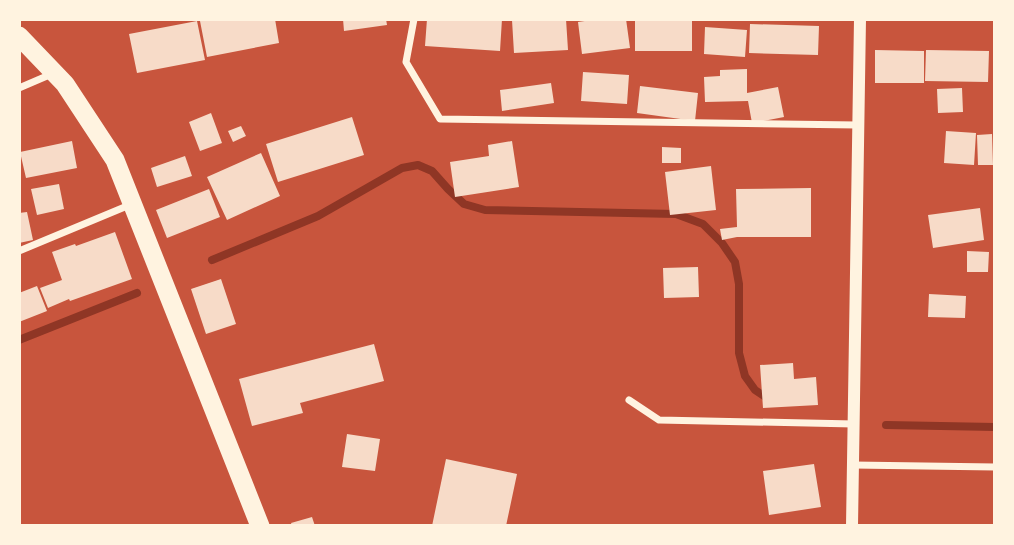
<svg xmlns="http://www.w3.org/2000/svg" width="1014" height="545" font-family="'Source Sans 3',sans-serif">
<rect width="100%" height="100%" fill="#c8553d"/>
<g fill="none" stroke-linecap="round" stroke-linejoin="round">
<path stroke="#8f3625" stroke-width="8" d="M 212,260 L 318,216 L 402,168 L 418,165 L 432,171 L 448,189 L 464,204 L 485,210 L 676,214 L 703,224 L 722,243 L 735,262 L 739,284 L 739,353 L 745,376 L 755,390 L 770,400
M 19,340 L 137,293
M 886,425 L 995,427"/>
</g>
<path fill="#f7dbc8" d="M 211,19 L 275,19 L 279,43 L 207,57 L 200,21 Z
M 343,19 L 386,19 L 387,25 L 344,31 Z
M 427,19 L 502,19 L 500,51 L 425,46 Z
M 527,19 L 566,19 L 568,50 L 514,53 L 512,20 Z
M 598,19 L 626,19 L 630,48 L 582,54 L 578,22 Z
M 635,19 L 692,19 L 692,51 L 635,51 Z
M 197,21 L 205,60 L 137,73 L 129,34 Z
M 750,24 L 819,26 L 818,55 L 749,53 Z
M 705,27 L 747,30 L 745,57 L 704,54 Z
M 875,50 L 924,51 L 924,83 L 875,83 Z
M 926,50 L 989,51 L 988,82 L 925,81 Z
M 747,69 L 747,93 L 778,87 L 784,117 L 752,123 L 748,101 L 705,102 L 704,77 L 720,76 L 720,70 Z
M 583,72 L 629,75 L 627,104 L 581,101 Z
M 551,83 L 554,103 L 502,111 L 500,90 Z
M 640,86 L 698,93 L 695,121 L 637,113 Z
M 962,88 L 963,112 L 938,113 L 937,89 Z
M 211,113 L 222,143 L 200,151 L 189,122 Z
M 352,117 L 364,155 L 278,182 L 266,144 Z
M 241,126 L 246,136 L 233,142 L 228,131 Z
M 946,131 L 976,133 L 974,165 L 944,163 Z
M 992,134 L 993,165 L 978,165 L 977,135 Z
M 72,141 L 77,168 L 26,178 L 20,152 Z
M 512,141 L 519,187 L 455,197 L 450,162 L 489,156 L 488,145 Z
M 662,147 L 681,148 L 681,163 L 662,163 Z
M 261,153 L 280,196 L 227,220 L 207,177 Z
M 185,156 L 192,176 L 157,187 L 151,168 Z
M 711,166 L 716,210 L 670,215 L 665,172 Z
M 59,184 L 64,209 L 37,215 L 31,189 Z
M 811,188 L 811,237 L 737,237 L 722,240 L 720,229 L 737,227 L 736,189 Z
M 209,189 L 220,217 L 167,238 L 156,210 Z
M 980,208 L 984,240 L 933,248 L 928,215 Z
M 27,212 L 33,240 L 19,243 L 19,213 Z
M 115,232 L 132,279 L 70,301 L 69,299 L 48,308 L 40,288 L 62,280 L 52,252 L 75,244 L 76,246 Z
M 967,251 L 989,252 L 988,272 L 967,272 Z
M 698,267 L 699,297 L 664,298 L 663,268 Z
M 221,279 L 236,324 L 206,334 L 191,289 Z
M 37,286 L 47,311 L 19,322 L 19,293 Z
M 929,294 L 966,296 L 965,318 L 928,317 Z
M 374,344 L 384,381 L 300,403 L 303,413 L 252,426 L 239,379 Z
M 793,363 L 794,379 L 816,377 L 818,405 L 763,408 L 760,365 Z
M 347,434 L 380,439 L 375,471 L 342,467 Z
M 446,459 L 517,474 L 506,526 L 432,526 Z
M 814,464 L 821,507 L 769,515 L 763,471 Z
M 312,517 L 315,526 L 292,526 L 291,523 Z"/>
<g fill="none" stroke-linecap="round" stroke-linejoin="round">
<path stroke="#fff3e0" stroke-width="7" d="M 414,19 L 406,62 L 440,119 L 857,125
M 19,88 L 54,73
M 19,251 L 132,204
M 629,400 L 659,420 L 854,424
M 853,465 L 995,467"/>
<path stroke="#fff3e0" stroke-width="12" d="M 852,526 L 860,19"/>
<path stroke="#fff3e0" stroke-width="19" d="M 19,36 L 65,84 L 115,160 L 260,526"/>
</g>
<rect width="1014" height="545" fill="none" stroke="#fff3e0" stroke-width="42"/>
</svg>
